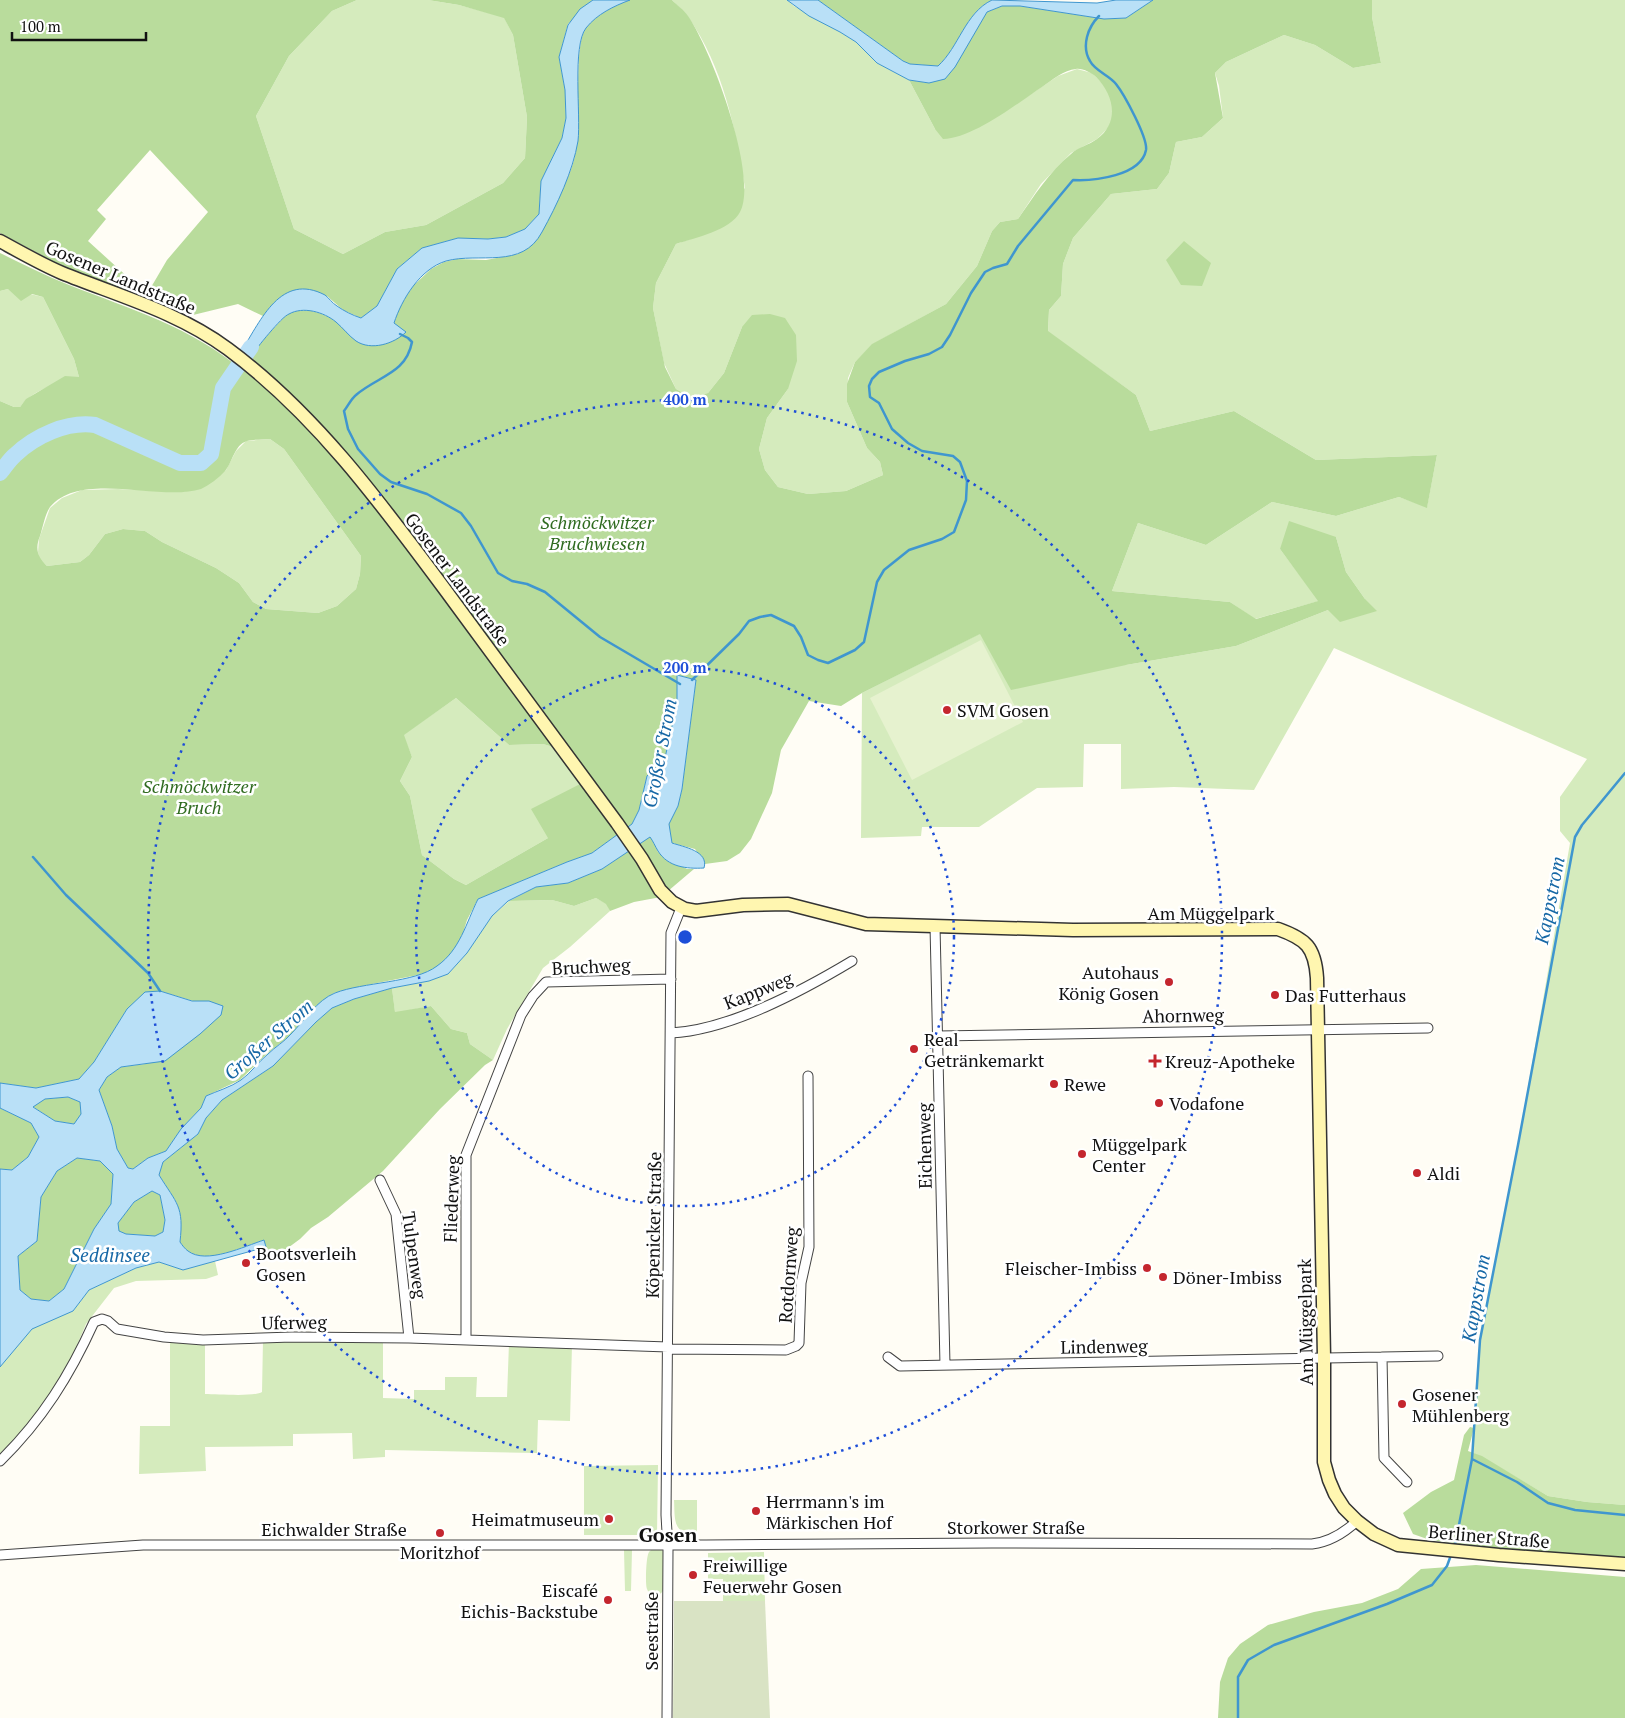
<svg xmlns="http://www.w3.org/2000/svg" width="1625" height="1718" font-family="'PT Serif',serif">
<rect width="100%" height="100%" fill="#fffdf5"/>
<path fill="#d5ebbd" d="M 357,0 L 428,0 L 459,5 L 504,17 L 513,35 L 527,117 L 525,158 L 503,183 L 426,225 L 385,232 L 343,254 L 294,229 L 256,116 L 289,56 L 332,11 Z
M 672,0 L 787,0 L 794,6 L 840,32 L 856,42 L 877,63 L 909,80 L 935,129 L 1001,114 L 1058,76 L 1077,69 L 1092,73 L 1105,86 L 1112,101 L 1112,120 L 1108,128 L 1097,139 L 1071,153 L 1041,184 L 1018,219 L 1000,222 L 992,231 L 977,266 L 946,304 L 873,344 L 855,362 L 848,378 L 847,402 L 867,448 L 880,462 L 883,475 L 846,491 L 808,494 L 778,487 L 765,470 L 759,449 L 767,418 L 788,389 L 742,327 L 724,373 L 708,393 L 691,397 L 676,389 L 664,363 L 653,308 L 656,283 L 676,244 L 708,233 L 745,188 C 736,130 723,66 688,17 C 684,11 677,5 672,0 Z
M 1372,0 L 1625,0 L 1625,1505 L 1587,1502 L 1548,1496 L 1482,1457 L 1473,1453 L 1480,1340 L 1518,1145 L 1570,843 L 1560,831 L 1560,797 L 1587,759 L 1334,648 L 1254,790 L 1174,787 L 1121,789 L 1121,744 L 1084,744 L 1083,787 L 1037,788 L 979,827 L 922,827 L 921,836 L 861,838 L 862,693 L 981,633 L 1126,665 L 1236,646 L 1328,610 L 1365,599 L 1346,572 L 1336,537 L 1280,549 L 1319,601 L 1255,619 L 1230,602 L 1112,591 L 1138,523 L 1206,545 L 1272,502 L 1336,516 L 1399,497 L 1427,507 L 1437,455 L 1316,460 L 1234,411 L 1150,431 L 1136,395 L 1048,332 L 1049,310 L 1061,296 L 1063,264 L 1073,238 L 1111,194 L 1157,189 L 1169,173 L 1176,142 L 1202,137 L 1223,118 L 1219,86 L 1215,73 L 1226,62 L 1284,35 L 1315,45 L 1353,68 L 1381,63 L 1372,17 Z
M 8,289 L 43,297 L 74,359 L 79,377 C 57,383 34,389 20,407 L 14,407 L 0,401 L 0,291 Z
M 270,439 L 284,449 L 361,556 L 360,574 L 356,589 L 337,606 L 318,613 L 266,609 L 253,602 L 239,583 L 216,568 L 162,542 L 145,531 L 123,529 L 105,534 L 89,555 L 80,562 L 47,566 L 39,559 L 38,552 L 39,539 L 50,508 L 62,498 L 82,490 L 118,489 L 184,492 L 226,470 L 236,451 L 246,441 Z
M 456,698 L 509,745 L 543,744 L 571,752 L 591,779 L 548,838 L 466,885 L 454,879 L 422,855 L 410,796 L 400,781 L 412,757 L 403,735 Z
M 596,898 L 607,904 L 610,911 L 570,947 L 543,968 L 507,1029 L 493,1060 L 470,1044 L 467,1033 L 451,1029 L 431,1006 L 395,1013 L 392,988 L 429,981 L 448,974 L 467,953 L 492,916 L 509,901 L 552,900 L 574,906 Z
M 215,1261 L 218,1275 L 206,1279 L 136,1281 L 114,1288 L 86,1324 L 73,1355 L 33,1421 L 0,1458 L 0,1356 L 14,1324 L 73,1311 L 89,1290 L 136,1268 L 159,1262 L 183,1270 Z
M 170,1340 L 205,1343 L 205,1394 C 217,1394 254,1397 262,1392 L 263,1340 L 383,1341 L 383,1398 L 414,1399 L 414,1390 L 445,1390 L 445,1377 L 477,1377 L 476,1397 L 507,1397 L 509,1343 L 572,1345 L 570,1421 L 538,1420 L 537,1453 L 385,1450 L 385,1457 L 353,1459 L 352,1433 L 293,1434 L 293,1446 L 205,1447 L 206,1471 L 139,1474 L 140,1426 L 170,1426 Z
M 658,1465 L 657,1535 L 584,1535 L 584,1466 Z
M 674,1500 L 697,1500 L 697,1533 C 672,1536 675,1518 674,1500 Z
M 656,1548 L 660,1549 L 664,1552 L 663,1591 C 659,1597 650,1597 647,1589 C 645,1585 646,1556 649,1552 C 652,1549 653,1549 656,1548 Z
M 624,1550 L 632,1550 L 631,1591 L 625,1591 Z
M 764,1552 L 765,1601 L 723,1601 L 723,1579 L 708,1579 L 708,1553 Z"/>
<path fill="#b9dc9c" fill-rule="evenodd" d="M 0,0 L 357,0 L 332,11 L 289,56 L 256,116 L 294,229 L 343,254 L 385,232 L 426,225 L 503,183 L 525,158 L 527,117 L 513,35 L 504,18 L 459,5 L 428,0 L 593,0 L 568,24 L 559,57 L 565,90 L 566,118 L 562,138 L 541,181 L 539,214 L 525,229 L 506,237 L 488,239 L 458,238 L 422,248 L 397,269 L 377,306 L 361,318 L 343,310 L 327,296 L 263,316 L 238,304 L 193,315 L 150,302 L 54,262 L 0,233 ZM 150,150 L 208,212 L 167,260 L 150,289 L 132,281 L 88,241 L 106,219 L 97,210 Z
M 630,0 L 672,0 C 677,5 684,10 688,16 C 711,49 759,176 740,212 C 731,230 695,238 676,244 L 656,283 L 653,308 L 665,367 L 676,389 L 691,397 L 708,393 L 724,373 L 742,327 L 752,315 L 770,314 L 785,318 L 796,335 L 797,361 L 788,389 L 767,418 L 759,449 L 765,470 L 778,487 L 808,494 L 846,491 L 883,475 L 880,462 L 867,448 L 847,402 L 847,384 L 855,362 L 872,344 L 946,304 L 977,266 L 992,231 L 1000,222 L 1018,219 C 1034,196 1049,172 1071,154 C 1078,147 1089,145 1097,139 C 1120,122 1114,95 1096,77 C 1092,73 1082,68 1076,69 C 1064,70 1052,80 1042,87 C 1018,103 972,139 943,139 L 935,129 L 909,80 L 929,83 L 972,36 L 987,12 L 1002,6 L 1020,6 L 1104,19 L 1126,18 L 1153,0 L 1372,0 L 1372,17 L 1381,63 L 1353,68 L 1315,45 L 1284,35 L 1226,62 L 1215,73 L 1223,118 L 1202,137 L 1176,142 L 1169,173 L 1157,189 L 1111,194 L 1073,238 L 1063,264 L 1061,296 L 1049,310 L 1048,331 L 1136,395 L 1150,431 L 1234,411 L 1316,460 L 1437,455 L 1427,508 L 1399,497 L 1336,516 L 1272,502 L 1206,545 L 1138,523 L 1112,591 L 1230,602 L 1256,619 L 1318,601 L 1280,549 L 1289,521 L 1336,537 L 1346,572 L 1365,599 L 1377,611 L 1340,622 L 1328,610 L 1236,646 L 1126,665 L 1011,690 L 980,634 L 862,693 L 841,706 L 809,701 L 781,750 L 772,793 L 751,839 L 740,853 L 727,861 L 705,864 L 695,849 L 672,843 L 668,824 L 678,806 L 682,789 L 696,680 L 678,675 L 677,703 L 665,758 L 647,776 L 639,810 L 632,824 L 592,853 L 567,862 L 478,899 L 467,920 L 462,936 L 452,953 L 437,967 L 423,974 L 372,984 L 334,993 L 319,1004 L 290,1036 L 268,1053 L 240,1080 L 206,1096 L 201,1108 L 181,1129 L 166,1151 L 148,1158 L 133,1169 L 128,1168 L 117,1149 L 112,1126 L 99,1090 L 107,1077 L 121,1067 L 145,1064 L 209,1001 L 193,1001 L 160,991 L 127,1009 L 94,1062 L 79,1079 L 36,1088 L 0,1083 L 0,401 L 14,407 L 20,407 L 26,399 L 65,376 L 79,377 L 74,359 L 43,297 L 32,294 L 21,301 L 8,289 L 0,291 L 0,253 C 23,264 46,276 69,285 C 130,309 192,327 243,371 C 245,366 247,361 250,357 C 253,351 283,317 288,314 C 301,306 323,312 335,321 C 353,334 353,346 380,344 L 394,323 L 400,306 L 413,286 L 431,269 L 444,262 L 457,259 L 486,260 L 518,254 C 539,225 564,195 574,160 C 583,130 572,47 586,28 C 597,14 614,6 630,0 ZM 270,439 L 284,449 L 361,556 L 360,574 L 356,589 L 337,606 L 318,613 L 266,609 L 253,602 L 239,583 L 216,568 L 162,542 L 145,531 L 123,529 L 105,534 L 89,555 L 80,562 L 47,566 C 37,557 35,548 40,536 C 43,527 45,514 50,507 C 81,470 160,502 201,489 C 208,486 220,477 225,471 C 233,462 234,445 247,441 C 254,439 263,440 270,439 ZM 456,698 L 509,745 L 543,744 L 570,752 L 590,779 L 531,809 L 548,838 L 466,885 L 454,879 L 422,855 L 410,796 L 400,781 L 412,757 L 404,735 Z
M 818,0 L 992,0 C 966,12 959,47 938,66 L 910,64 L 903,61 Z
M 1184,241 L 1211,263 L 1202,286 L 1181,285 L 1166,260 Z
M 651,836 L 658,852 L 687,869 L 694,869 L 661,897 L 634,902 L 610,911 L 606,904 L 596,898 L 574,906 L 552,900 L 509,901 L 536,887 L 568,883 L 602,869 Z
M 392,988 L 395,1012 L 431,1006 L 451,1029 L 467,1033 L 470,1044 L 493,1060 L 485,1065 L 440,1109 L 383,1171 L 328,1217 L 311,1228 L 300,1239 L 273,1259 L 266,1247 L 264,1240 C 244,1246 206,1265 188,1251 C 185,1249 182,1245 180,1242 C 184,1206 177,1204 159,1175 L 163,1162 L 198,1134 L 206,1118 L 222,1100 L 273,1066 L 316,1022 L 332,1008 L 354,999 Z
M 68,1097 L 80,1102 L 81,1114 L 75,1124 L 55,1121 L 32,1106 L 45,1099 Z
M 0,1108 L 31,1123 L 39,1137 L 28,1157 L 12,1170 L 0,1169 Z
M 77,1158 L 100,1161 L 113,1174 L 111,1204 L 94,1229 L 64,1289 L 49,1301 L 31,1299 L 20,1290 L 18,1256 L 37,1241 L 41,1197 L 57,1171 Z
M 152,1191 L 160,1195 L 165,1220 L 163,1232 L 155,1236 L 126,1234 L 118,1231 L 118,1223 L 134,1202 Z
M 1470,1427 L 1474,1428 L 1468,1451 L 1482,1456 L 1548,1496 L 1587,1502 L 1625,1505 L 1625,1559 L 1496,1549 L 1430,1540 L 1413,1534 L 1403,1513 L 1431,1492 L 1454,1480 L 1464,1435 Z
M 1476,1565 L 1625,1577 L 1625,1718 L 1218,1718 L 1220,1682 L 1228,1658 L 1240,1644 L 1268,1625 L 1314,1612 L 1362,1603 L 1398,1589 L 1421,1569 Z"/>
<path fill="#d9e3c4" d="M 674,1601 L 765,1601 L 770,1718 L 673,1718 Z"/>
<path fill="#e6f2cf" d="M 981,640 L 1023,722 L 912,780 L 870,698 Z"/>
<path fill="#b9e0f7" stroke="#3f96cf" fill-rule="evenodd" d="M 593,0 L 630,0 C 614,6 597,14 586,28 C 572,46 581,115 578,141 C 573,171 557,205 542,232 C 522,270 479,252 446,261 C 420,269 402,299 394,323 L 406,332 C 394,344 371,351 356,341 C 349,336 343,328 336,322 C 324,312 303,306 289,314 C 281,317 257,348 250,357 L 242,350 C 261,320 281,272 325,295 C 329,298 332,303 337,306 C 344,311 352,315 361,318 L 377,306 L 397,269 L 422,248 L 458,238 L 488,239 L 506,237 L 525,229 L 539,214 L 541,181 L 562,138 L 566,118 L 565,90 L 559,57 L 568,25 L 580,9 Z
M 787,0 L 818,0 L 903,61 L 910,64 L 938,66 C 959,47 965,13 992,0 L 1097,3 L 1116,0 L 1153,0 L 1126,18 L 1104,19 L 1020,6 L 1002,6 L 987,12 L 955,67 L 945,79 L 929,83 L 909,80 L 877,63 L 856,42 L 840,32 L 809,16 Z
M 677,675 L 696,680 L 682,789 L 678,806 L 669,824 L 672,843 C 684,847 709,851 704,868 C 686,869 668,867 658,851 C 655,846 653,841 650,837 L 602,869 L 568,883 L 536,887 L 508,901 L 492,916 L 467,953 L 448,974 L 429,981 L 392,988 L 354,999 L 332,1008 L 316,1022 L 273,1066 L 222,1100 L 206,1118 L 198,1134 L 163,1162 L 159,1175 C 177,1204 184,1206 180,1242 C 182,1245 185,1249 188,1251 C 206,1265 245,1246 264,1240 L 266,1247 L 183,1270 L 159,1262 L 136,1268 L 89,1290 L 73,1311 L 32,1329 L 0,1367 L 0,1169 L 12,1170 L 28,1157 L 39,1137 L 31,1123 L 0,1108 L 0,1083 L 36,1088 L 79,1079 L 94,1062 L 127,1009 L 145,992 L 160,991 L 192,1001 L 209,1001 L 223,1006 L 221,1015 L 200,1034 L 165,1061 L 121,1067 L 107,1077 L 99,1090 L 112,1126 L 117,1149 L 128,1168 L 133,1169 L 148,1158 L 166,1151 L 181,1129 L 201,1108 L 206,1096 C 217,1091 231,1087 241,1080 C 251,1073 258,1062 268,1054 C 275,1047 284,1042 291,1034 C 304,1021 317,1000 335,993 C 363,982 415,983 437,966 C 460,950 466,923 478,899 L 567,862 L 592,853 L 632,824 L 639,810 L 647,776 L 665,758 L 677,703 ZM 68,1097 L 80,1102 L 81,1114 L 74,1124 L 55,1121 L 33,1107 L 45,1099 ZM 77,1158 L 100,1161 L 113,1174 L 111,1204 L 94,1229 L 64,1289 L 49,1301 L 31,1299 L 20,1290 L 18,1256 L 37,1241 L 41,1197 L 57,1171 ZM 152,1191 L 160,1195 L 165,1220 L 163,1232 L 155,1236 L 126,1234 L 119,1231 L 118,1223 L 134,1202 Z"/>
<g fill="none" stroke-linecap="round" stroke-linejoin="round">
<path stroke="#3f96cf" stroke-width="2.5" d="M 400,334 L 408,338 L 412,342 C 406,374 378,376 356,395 C 351,399 348,406 344,411 L 348,429 L 358,449 L 380,474 L 391,482 L 427,494 L 461,513 L 471,526 L 498,573 L 512,581 L 527,584 L 545,592 L 600,637 L 680,684
M 692,680 L 739,634 L 749,621 L 760,617 L 771,615 L 794,626 L 801,637 L 808,655 L 818,660 L 828,663 L 855,650 L 864,642 L 877,582 L 884,570 L 909,550 L 942,539 L 954,532 L 966,500 L 967,481 L 960,462 L 953,456 L 922,451 L 908,443 L 892,429 L 879,403 L 870,397 L 869,386 L 872,379 L 879,372 L 905,361 L 929,354 L 942,347 L 950,335 L 971,293 L 985,272 L 993,268 L 1007,264 L 1018,246 L 1073,180 C 1094,181 1141,176 1146,150 C 1148,138 1124,94 1116,84 C 1109,75 1095,71 1090,61 C 1081,46 1088,27 1099,16
M 33,857 L 66,895 L 148,973 L 160,991
M 1472,1459 L 1517,1482 L 1548,1503 L 1575,1510 L 1625,1515
M 1455,1545 L 1472,1459 L 1480,1340 L 1518,1145 L 1575,837 L 1582,825 L 1625,773
M 1238,1718 L 1238,1677 L 1248,1660 L 1274,1645 L 1387,1604 L 1432,1585 L 1447,1566 L 1451,1555"/>
<path stroke="#b9e0f7" stroke-width="16" d="M 0,473 C 5,467 9,460 15,455 C 35,436 67,421 95,425 L 180,463 L 201,463 L 211,454 L 223,388 L 251,347"/>
<defs>
<path id="street" d="M 935,926 L 945,1365
M 671,1033 C 730,1030 802,991 852,961
M 938,1036 L 1428,1028
M 380,1180 L 396,1214 L 409,1338
M 466,1340 L 466,1155 L 521,1015 L 533,996 L 546,982 L 671,979
M 668,1349 L 786,1350 L 796,1346 L 799,1343 L 801,1283 L 809,1247 L 808,1076
M 888,1357 L 900,1366 L 1438,1356
M 1382,1357 L 1384,1458 L 1407,1482
M 0,1461 C 42,1420 70,1375 94,1322 L 102,1319 L 108,1321 L 117,1329 L 164,1337 L 203,1340 L 292,1337 L 409,1338 L 668,1347
M 0,1555 L 143,1545 L 706,1545 L 992,1543 L 1312,1544 C 1330,1542 1344,1533 1357,1521
M 667,1718 L 668,1550 L 666,1515 L 671,933 L 681,908"/>
<path id="secondary" d="M 0,241 C 20,252 41,264 62,273 C 119,296 178,312 228,349 C 317,415 383,506 449,595 C 505,671 561,747 617,823 L 642,859 L 660,890 L 672,902 L 685,909 L 696,911 L 743,905 L 788,904 L 866,924 L 1073,930 L 1278,929 C 1306,939 1315,947 1317,978 L 1324,1357 L 1324,1462 L 1329,1480 L 1335,1494 L 1344,1508 L 1357,1521 L 1374,1534 L 1398,1545 L 1499,1555 L 1625,1564"/>
</defs>
<use href="#street" stroke="#444" stroke-width="11"/>
<use href="#secondary" stroke="#333" stroke-width="15"/>
<use href="#street" stroke="#fff" stroke-width="9"/>
<use href="#secondary" stroke="#fff6b0" stroke-width="12"/>
</g>
<g fill="none" stroke="#1d4ed8" stroke-width="2.5" stroke-dasharray="2.5 5">
<circle cx="685" cy="937" r="269"/>
<circle cx="685" cy="937" r="537"/>
</g>
<g fill="#c4262e" stroke="#fff" stroke-width="2">
<circle cx="947" cy="710" r="5"/>
<circle cx="1169" cy="982" r="5"/>
<circle cx="1275" cy="995" r="5"/>
<circle cx="914" cy="1049" r="5"/>
<path d="M1152.5 1053.5h5v5h5v5h-5v5h-5v-5h-5v-5h5z"/>
<circle cx="1054" cy="1084" r="5"/>
<circle cx="1159" cy="1103" r="5"/>
<circle cx="1082" cy="1154" r="5"/>
<circle cx="1417" cy="1173" r="5"/>
<circle cx="246" cy="1263" r="5"/>
<circle cx="1147" cy="1268" r="5"/>
<circle cx="1163" cy="1277" r="5"/>
<circle cx="1402" cy="1404" r="5"/>
<circle cx="756" cy="1511" r="5"/>
<circle cx="609" cy="1519" r="5"/>
<circle cx="440" cy="1533" r="5"/>
<circle cx="693" cy="1575" r="5"/>
<circle cx="608" cy="1600" r="5"/>
</g>
<g text-anchor="middle" dominant-baseline="central" stroke-width="5" stroke-linejoin="round" paint-order="stroke">
<g font-size="18" fill="#111" stroke="#fff">
<text transform="translate(121 277) rotate(23)">Gosener Landstraße</text>
<text transform="translate(458 579) rotate(53)">Gosener Landstraße</text>
<text x="1211" y="913">Am Müggelpark</text>
<text transform="translate(591 966) rotate(-3)">Bruchweg</text>
<text transform="translate(758 990) rotate(-22)">Kappweg</text>
<text transform="translate(1183 1015) rotate(-1)">Ahornweg</text>
<text transform="translate(924 1146) rotate(-91)">Eichenweg</text>
<text transform="translate(451 1199) rotate(-88)">Fliederweg</text>
<text transform="translate(653 1225) rotate(-89)">Köpenicker Straße</text>
<text transform="translate(415 1255) rotate(82)">Tulpenweg</text>
<text transform="translate(788 1275) rotate(-86)">Rotdornweg</text>
<text transform="translate(294 1322) rotate(-1)">Uferweg</text>
<text transform="translate(1305 1322) rotate(-91)">Am Müggelpark</text>
<text transform="translate(1104 1346) rotate(-1)">Lindenweg</text>
<text x="1016" y="1527">Storkower Straße</text>
<text x="334" y="1529">Eichwalder Straße</text>
<text transform="translate(1489 1536) rotate(5)">Berliner Straße</text>
<text transform="translate(651 1631) rotate(-90)">Seestraße</text>
</g>
<g font-size="18" font-style="italic" fill="#2f6b1f" stroke="#fff">
<text x="597" y="522">Schmöckwitzer<tspan x="597" dy="21">Bruchwiesen</tspan></text>
<text x="199" y="786">Schmöckwitzer<tspan x="199" dy="21">Bruch</tspan></text>
</g>
<g font-size="18" fill="#111" stroke="#fff" text-anchor="start">
<text x="957" y="710">SVM Gosen</text>
<text x="1159" y="972" text-anchor="end">Autohaus<tspan x="1159" dy="21">König Gosen</tspan></text>
<text x="1285" y="995">Das Futterhaus</text>
<text x="924" y="1039">Real<tspan x="924" dy="21">Getränkemarkt</tspan></text>
<text x="1165" y="1061">Kreuz-Apotheke</text>
<text x="1064" y="1084">Rewe</text>
<text x="1169" y="1103">Vodafone</text>
<text x="1092" y="1144">Müggelpark<tspan x="1092" dy="21">Center</tspan></text>
<text x="1427" y="1173">Aldi</text>
<text x="256" y="1253">Bootsverleih<tspan x="256" dy="21">Gosen</tspan></text>
<text x="1137" y="1268" text-anchor="end">Fleischer-Imbiss</text>
<text x="1173" y="1277">Döner-Imbiss</text>
<text x="1412" y="1394">Gosener<tspan x="1412" dy="21">Mühlenberg</tspan></text>
<text x="766" y="1501">Herrmann's im<tspan x="766" dy="21">Märkischen Hof</tspan></text>
<text x="599" y="1519" text-anchor="end">Heimatmuseum</text>
<text x="440" y="1552" text-anchor="middle">Moritzhof</text>
<text x="703" y="1565">Freiwillige<tspan x="703" dy="21">Feuerwehr Gosen</tspan></text>
<text x="598" y="1590" text-anchor="end">Eiscafé<tspan x="598" dy="21">Eichis-Backstube</tspan></text>
</g>
<g font-size="19" font-style="italic" fill="#1768a6" stroke="#fff">
<text transform="translate(659 753) rotate(-79)">Großer Strom</text>
<text transform="translate(1549 900) rotate(-79)">Kappstrom</text>
<text transform="translate(268 1039) rotate(-41)">Großer Strom</text>
<text x="110" y="1254">Seddinsee</text>
<text transform="translate(1475 1298) rotate(-80)">Kappstrom</text>
</g>
<g font-size="20" font-weight="bold" fill="#111" stroke="#fff">
<text x="668" y="1534">Gosen</text>
</g>
</g>
<circle cx="685" cy="937" r="8" fill="#1d4ed8" stroke="#fff" stroke-width="2.5"/>
<g font-size="15" text-anchor="middle" font-weight="bold" fill="#1d4ed8" stroke="#fff" stroke-width="5" stroke-linejoin="round" paint-order="stroke">
<text x="685" y="405">400 m</text>
<text x="685" y="673">200 m</text>
</g>
<path d="M12 32v8h134v-8" fill="none" stroke="#111111" stroke-width="2.5"/>
<text x="20" y="32" font-size="15" fill="#111111" stroke="#ffffff" stroke-width="4" paint-order="stroke">100 m</text>
</svg>
